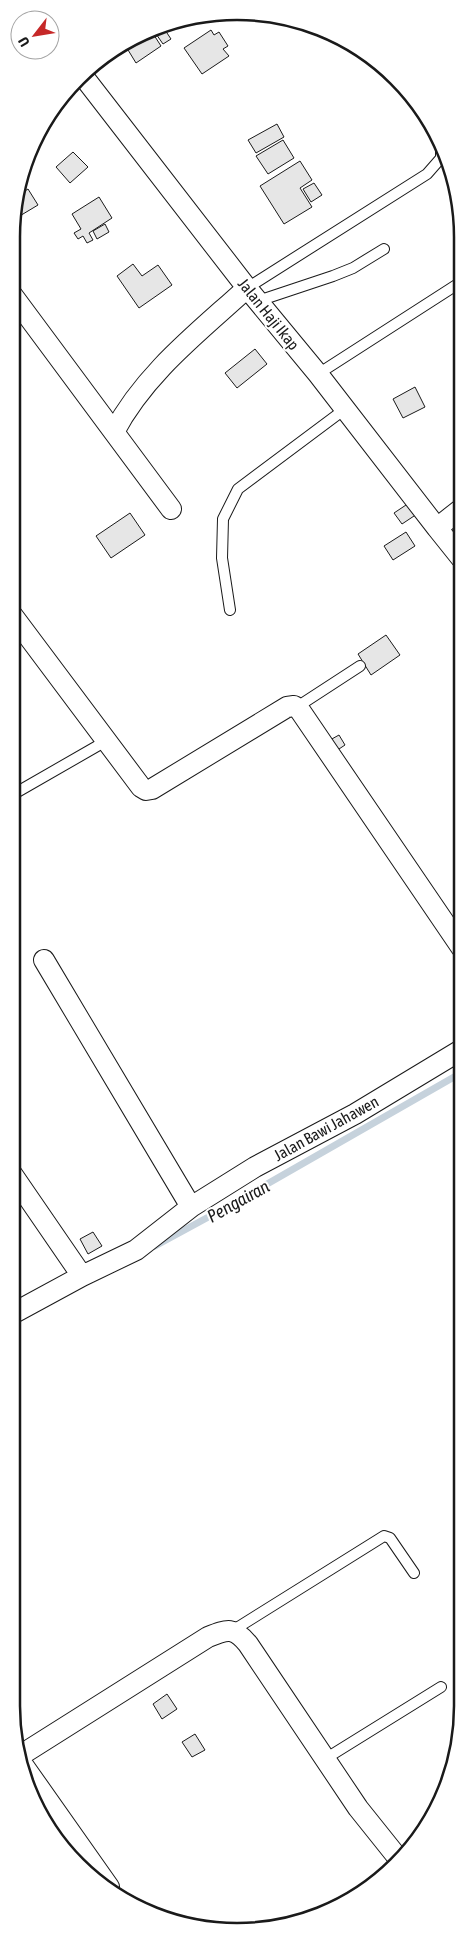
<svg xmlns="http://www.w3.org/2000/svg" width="474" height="1943" font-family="'Asap Condensed',sans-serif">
<rect width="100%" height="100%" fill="#fff"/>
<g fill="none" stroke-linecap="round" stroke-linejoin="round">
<path stroke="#c6d2dc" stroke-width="7" d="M 155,1246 L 225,1208 L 461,1073"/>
</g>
<path fill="#e6e6e6" stroke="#1a1a1a" d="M 163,27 L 171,39 L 163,44 L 154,31 Z
M 211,30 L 214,35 L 219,32 L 228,46 L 223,49 L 229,56 L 202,74 L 184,48 Z
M 152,32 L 161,46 L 136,63 L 125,45 Z
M 277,124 L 284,137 L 256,153 L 248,140 Z
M 283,140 L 294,158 L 268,174 L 256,156 Z
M 73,152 L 88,167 L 70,183 L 56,167 Z
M 300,161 L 312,180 L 300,188 L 312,207 L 284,224 L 260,186 Z
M 314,183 L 322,195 L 311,202 L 303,189 Z
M 28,189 L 38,205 L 13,220 L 13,207 L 17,196 Z
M 99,197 L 112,218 L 89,233 L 93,240 L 87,243 L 83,236 L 78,239 L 74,233 L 81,229 L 72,214 Z
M 105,224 L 109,232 L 97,239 L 93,231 Z
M 133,264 L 142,276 L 158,265 L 172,285 L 139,308 L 117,276 Z
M 255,349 L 267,364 L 237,388 L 225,373 Z
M 415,387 L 425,407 L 403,418 L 393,399 Z
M 409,503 L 417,514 L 402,524 L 394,513 Z
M 130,513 L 145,535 L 111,558 L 96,536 Z
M 406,532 L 415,546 L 393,560 L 384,546 Z
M 386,635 L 400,655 L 371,675 L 358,654 Z
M 339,735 L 345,745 L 336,751 L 330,740 Z
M 93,1232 L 102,1246 L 88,1254 L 80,1239 Z
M 167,1694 L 177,1709 L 162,1719 L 153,1704 Z
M 195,1734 L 205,1750 L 192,1757 L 182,1742 Z"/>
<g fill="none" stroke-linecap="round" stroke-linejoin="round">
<defs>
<path id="lane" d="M 247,288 L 427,174 L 441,158 L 441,142
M 258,301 L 333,276 L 353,268 L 384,249
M 318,374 L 461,282
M 230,610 L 222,558 L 223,519 L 238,489 L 345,409
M 297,707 L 360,666
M 12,795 L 106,741
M 232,1631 L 384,1536 L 390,1538 L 414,1573
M 325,1759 L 441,1687"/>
<path id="street" d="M 83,76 L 247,288 L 318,374 L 437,528 L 461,509
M 13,296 L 171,509
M 114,432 C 145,373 199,332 247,288
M 437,528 L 461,558
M 13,616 L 141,787 L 146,790 L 152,789 L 287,707 L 294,706 L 299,709 L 461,947
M 44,960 L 191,1207
M 12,1174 L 82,1276
M 12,1314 L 82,1276 L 136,1250 L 191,1207 L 255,1167 L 355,1114 L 461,1050
M 21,1755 L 208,1637 C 228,1629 234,1627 248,1644 L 358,1808 L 398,1858
M 23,1765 L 109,1887"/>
</defs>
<use href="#lane" stroke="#1a1a1a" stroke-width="12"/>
<use href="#street" stroke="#1a1a1a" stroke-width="22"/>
<use href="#lane" stroke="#fff" stroke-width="10"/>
<use href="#street" stroke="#fff" stroke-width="20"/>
</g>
<g text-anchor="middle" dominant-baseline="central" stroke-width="4" stroke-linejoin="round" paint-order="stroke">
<g font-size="16" fill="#1a1a1a" stroke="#fff">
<text transform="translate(269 314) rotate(51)">Jalan Haji Ikap</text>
<text transform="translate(326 1128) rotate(-29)">Jalan Bawi Jahawen</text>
</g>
<g font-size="18" font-style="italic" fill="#1a1a1a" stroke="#fff">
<text transform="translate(238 1201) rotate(-29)">Pengairan</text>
</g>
</g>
<path d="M0 0H474V1943H0ZM237 20H237A217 217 0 0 1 454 237V1706A217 217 0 0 1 237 1923H237A217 217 0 0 1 20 1706V237A217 217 0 0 1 237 20Z" fill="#fff" fill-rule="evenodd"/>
<path fill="none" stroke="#1a1a1a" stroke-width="2.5" d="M237 20H237A217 217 0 0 1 454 237V1706A217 217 0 0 1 237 1923H237A217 217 0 0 1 20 1706V237A217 217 0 0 1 237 20Z"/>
<g transform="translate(35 35) rotate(239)"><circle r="24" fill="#ffffff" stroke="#a3a3a3"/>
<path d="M0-4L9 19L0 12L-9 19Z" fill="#c62828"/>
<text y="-8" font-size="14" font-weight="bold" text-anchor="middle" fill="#1a1a1a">U</text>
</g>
</svg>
